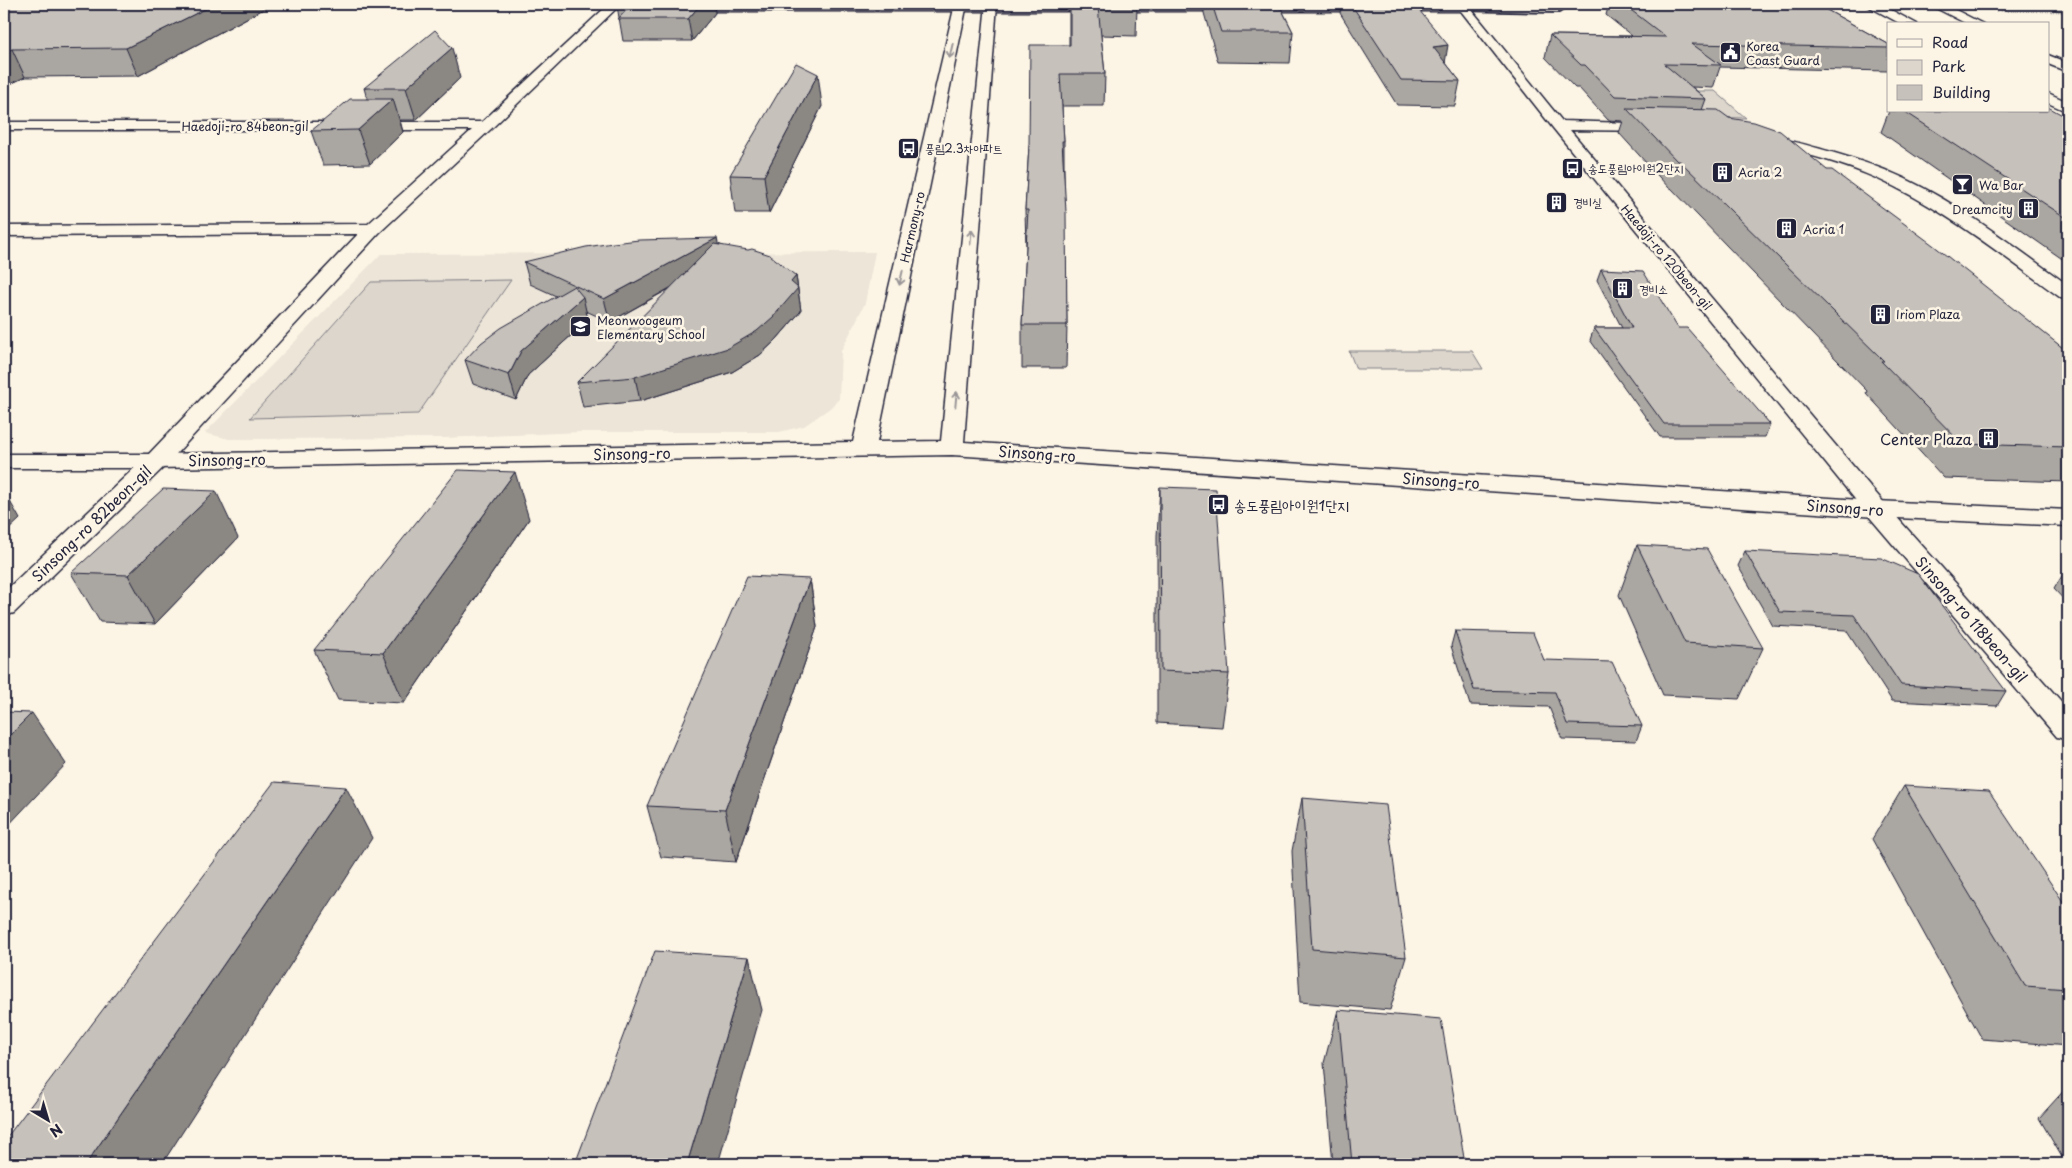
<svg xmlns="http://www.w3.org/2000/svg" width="2072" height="1168" font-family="'Playpen Sans','Poor Story',sans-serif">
<rect width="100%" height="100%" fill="#fcf5e5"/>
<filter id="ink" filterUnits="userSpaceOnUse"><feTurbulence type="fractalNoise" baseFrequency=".02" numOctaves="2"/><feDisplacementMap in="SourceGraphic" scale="10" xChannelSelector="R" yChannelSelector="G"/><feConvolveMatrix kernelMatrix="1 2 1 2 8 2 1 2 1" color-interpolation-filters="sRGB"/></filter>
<g filter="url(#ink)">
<path fill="#ece5d8" d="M 875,252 L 865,303 L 841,351 L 839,399 L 830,408 L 804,426 L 779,432 L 580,432 L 445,438 L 229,439 L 205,433 L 381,254 Z"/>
<path fill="#dcd6cc" stroke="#7f7c84" d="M 1672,91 L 1715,91 L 1746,118 L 1701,117 Z
M 511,280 L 418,414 L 250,418 L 371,282 Z
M 1349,351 L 1472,351 L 1483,369 L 1356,369 Z"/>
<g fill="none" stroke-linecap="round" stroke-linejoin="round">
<path stroke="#d0cbc3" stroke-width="12" stroke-dasharray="12 6" stroke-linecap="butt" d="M 2056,4 L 2068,9"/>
<defs>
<path id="service" d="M 1460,6 L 1559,6 L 1563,9 L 1559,12 L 1463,10 L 1460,10 Z"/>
<path id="minor" d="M 609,4 L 621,4 L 491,129 L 379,233 L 165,466 L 14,613 L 4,616 L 4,592 L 147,456 L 358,234 L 4,236 L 4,226 L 368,224 L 472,130 L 4,130 L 4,122 L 482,122 Z
M 1456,4 L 1467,4 L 1562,121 L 1663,124 L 1665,127 L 1663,130 L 1658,131 L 1570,130 L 1885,504 L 2068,709 L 2068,740 L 2057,737 L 1867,514 L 1553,128 L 1461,11 L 676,11 L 670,8 L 676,5 Z
M 1768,135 C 1807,145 1847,155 1885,170 C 1952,197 2010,244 2068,285 L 2068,300 L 2061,298 C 2002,255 1943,208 1876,178 C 1840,162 1801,153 1763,143 L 1760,140 L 1763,137 Z"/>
<path id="tertiary" d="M 955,4 L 967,4 L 877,442 L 941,441 L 986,4 L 997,4 L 964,442 L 1876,501 L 2068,510 L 2068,526 L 1876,517 L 952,455 L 156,468 L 4,468 L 4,454 L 156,454 L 853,442 Z"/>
<path id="secondary" d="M 1867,4 L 1880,4 L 1917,24 L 1901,24 L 1868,6 Z
M 1931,4 L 1944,4 L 1983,24 L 1967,24 L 1932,6 Z
M 2048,55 L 2068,63 L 2068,72 L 2048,64 Z
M 2048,93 L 2068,102 L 2068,112 L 2048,103 Z"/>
</defs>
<use href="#service" stroke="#22223b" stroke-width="4"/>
<use href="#minor" stroke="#22223b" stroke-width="3"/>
<use href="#tertiary" stroke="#22223b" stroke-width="3"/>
<use href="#secondary" stroke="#22223b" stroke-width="3"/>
<path stroke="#22223b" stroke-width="1" stroke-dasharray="0.5 2" stroke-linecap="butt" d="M 1840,4 L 1850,9
M 1996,11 L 2068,12"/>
<use href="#service" fill="#fcf5e5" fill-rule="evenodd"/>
<use href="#minor" fill="#fcf5e5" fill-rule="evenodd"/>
<use href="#tertiary" fill="#fcf5e5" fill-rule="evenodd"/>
<use href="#secondary" fill="#fcf5e5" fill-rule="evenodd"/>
</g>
<path fill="#aaa6a1" stroke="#22223b" d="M 4,4 L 273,4 L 138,76 L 25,77 L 4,87 Z
M 619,4 L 714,4 L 715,13 L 692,41 L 623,41 L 617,6 Z
M 1069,4 L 1136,4 L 1137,7 L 1136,36 L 1101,35 L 1105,74 L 1104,106 L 1062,106 L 1064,141 L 1064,171 L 1067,325 L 1066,368 L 1022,368 L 1022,325 L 1026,248 L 1025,210 L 1029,146 L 1069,45 Z
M 1204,4 L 1279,4 L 1293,32 L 1290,63 L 1218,62 L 1204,13 Z
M 1342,4 L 1414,4 L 1445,62 L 1460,81 L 1455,106 L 1397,105 L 1340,13 Z
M 1609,4 L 1816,4 L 1888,44 L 1888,68 L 1887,71 L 1720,67 L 1713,88 L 1692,87 L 1706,99 L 1702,110 L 1729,118 L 1827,170 L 2068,352 L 2068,482 L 1944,478 L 1866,393 L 1867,391 L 1671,188 L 1669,188 L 1619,133 L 1623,121 L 1608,120 L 1579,88 L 1575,88 L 1545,57 L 1550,35 L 1632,36 L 1606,15 Z
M 460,78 L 416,120 L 400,120 L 403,132 L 370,164 L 323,165 L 311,131 L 367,99 L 364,88 Z
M 822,106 L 769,213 L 735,213 L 730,175 Z
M 1889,111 L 2048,111 L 2068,118 L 2068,263 L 1881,132 Z
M 718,244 L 796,276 L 801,311 L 776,340 L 760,355 L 732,372 L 640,401 L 583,407 L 577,382 L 671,288 L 610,322 L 586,311 L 588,320 L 528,375 L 516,400 L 473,384 L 465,360 L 556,296 L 530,284 L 524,262 Z
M 1601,269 L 1678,328 L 1770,424 L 1765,437 L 1660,437 L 1590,340 L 1594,328 L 1622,328 L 1597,280 Z
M 1160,487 L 1229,674 L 1222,727 L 1157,723 L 1157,536 Z
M 529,519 L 404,703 L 338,700 L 314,650 Z
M 238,538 L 155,624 L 100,622 L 71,573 Z
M 1637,545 L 1763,648 L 1739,699 L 1663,695 L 1619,595 Z
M 1745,551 L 2006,691 L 1997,706 L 1892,701 L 1846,630 L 1773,626 L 1738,566 Z
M 2068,566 L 2068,604 L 2054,589 Z
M 810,579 L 817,627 L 736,862 L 661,857 L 647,806 Z
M 1455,631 L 1544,660 L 1642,726 L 1636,741 L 1562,739 L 1549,707 L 1470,705 L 1451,646 Z
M 1904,786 L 2068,909 L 2068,1046 L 1982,1039 L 1872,839 Z
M 1302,798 L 1406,957 L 1390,1010 L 1300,1002 L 1292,851 Z
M 1338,1010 L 1465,1164 L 1333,1164 L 1324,1063 Z
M 2068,1086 L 2068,1164 L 2066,1164 L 2039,1118 Z"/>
<path fill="#8b8783" stroke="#22223b" d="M 215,4 L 273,4 L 138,76 L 126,48 Z
M 701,4 L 714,4 L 715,13 L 692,41 L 688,19 Z
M 1448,45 L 1444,69 L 1433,47 Z
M 452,48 L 460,78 L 416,120 L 406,88 Z
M 12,49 L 25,77 L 4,87 L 4,52 Z
M 818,74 L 822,106 L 769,213 L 764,176 Z
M 393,99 L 403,132 L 370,164 L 358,130 Z
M 717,238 L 721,259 L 610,322 L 604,299 Z
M 796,276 L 801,311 L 776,340 L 760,355 L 732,372 L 640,401 L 635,377 L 791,282 Z
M 583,297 L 588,320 L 528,375 L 516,400 L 509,375 L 521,351 Z
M 515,472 L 529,519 L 404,703 L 383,653 Z
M 216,491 L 238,538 L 155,624 L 128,575 Z
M 8,498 L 20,519 L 4,534 L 4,502 Z
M 810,579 L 817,627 L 736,862 L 725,810 Z
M 32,713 L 66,764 L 4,830 L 4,741 Z
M 346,787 L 372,838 L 162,1164 L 86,1164 Z
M 749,957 L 762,1010 L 718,1164 L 687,1164 Z"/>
<path fill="#c6c1bb" stroke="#22223b" d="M 4,4 L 215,4 L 126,48 L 12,49 L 4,52 Z
M 619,4 L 701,4 L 688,19 L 618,19 L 631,5 L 617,6 Z
M 1070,4 L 1136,4 L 1137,7 L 1098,7 L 1105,74 L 1060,74 L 1064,141 L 1062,141 L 1066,212 L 1067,325 L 1022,325 L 1028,210 L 1025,210 L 1029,146 L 1030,45 L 1070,45 Z
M 1212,4 L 1279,4 L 1293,32 L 1221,32 Z
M 1351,4 L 1414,4 L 1448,45 L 1433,47 L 1460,81 L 1401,80 Z
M 1623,4 L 1816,4 L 1888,44 L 1888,48 L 1692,44 L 1721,65 L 1664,64 L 1706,99 L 1615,96 L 1585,65 L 1581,65 L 1550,35 L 1666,37 Z
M 435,30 L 452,48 L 406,88 L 364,88 Z
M 796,63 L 818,74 L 764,176 L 730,175 Z
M 350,99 L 393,99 L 358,130 L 311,131 Z
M 2048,107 L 2068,118 L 2068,219 L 1904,111 L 2048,111 Z
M 1626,108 L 1718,110 L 1729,118 L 1754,122 L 1780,131 L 1827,170 L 1832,170 L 1933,245 L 2068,352 L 2068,447 L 1962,444 L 1881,361 L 1884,361 L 1680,161 L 1677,161 Z
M 717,238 L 604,299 L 524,262 L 586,247 L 613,243 L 639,240 Z
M 714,244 L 748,250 L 752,249 L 770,255 L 796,276 L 791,282 L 798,288 L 773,317 L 757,331 L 728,348 L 635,377 L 577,382 Z
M 1601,269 L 1643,271 L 1678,328 L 1687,328 L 1770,424 L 1664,424 L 1594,328 L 1632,328 Z
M 574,286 L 583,297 L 521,351 L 509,375 L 465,360 L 481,343 L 501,328 Z
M 458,470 L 515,472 L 383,653 L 314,650 Z
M 1160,487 L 1216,489 L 1229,674 L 1161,671 Z
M 163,489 L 216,491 L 128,575 L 71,573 Z
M 1637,545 L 1707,549 L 1763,648 L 1685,643 Z
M 1745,551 L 1881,558 L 1918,574 L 2006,691 L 1901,685 L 1854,615 L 1780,612 Z
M 747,576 L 810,579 L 725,810 L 647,806 Z
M 1455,631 L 1533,633 L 1544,660 L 1612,662 L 1642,726 L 1567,724 L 1555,692 L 1474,690 Z
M 4,712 L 32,713 L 4,741 Z
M 274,782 L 346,787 L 86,1164 L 4,1164 L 4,1141 Z
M 1904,786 L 1989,791 L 2068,909 L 2068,989 L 2025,986 Z
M 1302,798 L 1386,805 L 1406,957 L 1312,949 Z
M 655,951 L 749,957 L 687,1164 L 575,1164 Z
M 1338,1010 L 1441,1019 L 1465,1164 L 1352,1164 Z"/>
<defs><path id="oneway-shaft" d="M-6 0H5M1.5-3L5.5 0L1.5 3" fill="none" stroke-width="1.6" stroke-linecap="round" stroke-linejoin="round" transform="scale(1.25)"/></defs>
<g stroke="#9a9698">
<use href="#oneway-shaft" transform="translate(951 51) rotate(103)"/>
<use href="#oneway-shaft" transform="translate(971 237) rotate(-85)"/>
<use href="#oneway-shaft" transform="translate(901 278) rotate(103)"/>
<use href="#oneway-shaft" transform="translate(956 399) rotate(-85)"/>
</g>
</g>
<defs>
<symbol id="civic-square" viewBox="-11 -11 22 22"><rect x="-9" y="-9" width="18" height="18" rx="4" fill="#22223b" stroke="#fcf5e5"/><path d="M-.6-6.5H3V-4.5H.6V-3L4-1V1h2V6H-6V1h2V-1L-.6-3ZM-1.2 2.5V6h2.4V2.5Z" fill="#fff"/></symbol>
<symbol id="bus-square" viewBox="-11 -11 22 22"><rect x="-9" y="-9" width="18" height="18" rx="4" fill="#22223b" stroke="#fcf5e5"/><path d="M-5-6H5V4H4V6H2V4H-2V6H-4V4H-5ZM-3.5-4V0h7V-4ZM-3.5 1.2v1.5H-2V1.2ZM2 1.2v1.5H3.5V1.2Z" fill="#fff"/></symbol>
<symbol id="building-square" viewBox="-11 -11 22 22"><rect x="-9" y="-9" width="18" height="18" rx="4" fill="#22223b" stroke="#fcf5e5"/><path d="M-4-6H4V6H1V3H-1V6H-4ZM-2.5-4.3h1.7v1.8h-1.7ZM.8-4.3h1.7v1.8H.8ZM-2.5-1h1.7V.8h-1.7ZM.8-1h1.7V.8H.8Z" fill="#fff"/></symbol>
<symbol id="bar-square" viewBox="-11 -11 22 22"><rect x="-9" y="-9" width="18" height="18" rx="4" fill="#22223b" stroke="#fcf5e5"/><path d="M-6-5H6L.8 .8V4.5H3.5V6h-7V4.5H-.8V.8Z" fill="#fff"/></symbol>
<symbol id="school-square" viewBox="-11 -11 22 22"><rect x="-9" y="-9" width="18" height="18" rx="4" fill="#22223b" stroke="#fcf5e5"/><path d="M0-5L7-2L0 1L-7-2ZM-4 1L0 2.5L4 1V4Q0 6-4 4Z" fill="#fff"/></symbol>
</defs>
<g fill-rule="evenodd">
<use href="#civic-square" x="1718" y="40" width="25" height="25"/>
<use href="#bus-square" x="896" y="136" width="25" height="25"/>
<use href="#bus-square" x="1560" y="156" width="25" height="25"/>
<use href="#building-square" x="1710" y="160" width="25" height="25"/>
<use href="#bar-square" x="1950" y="172" width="25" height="25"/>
<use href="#building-square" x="1544" y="190" width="25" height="25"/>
<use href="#building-square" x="2016" y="196" width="25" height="25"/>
<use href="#building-square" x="1774" y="216" width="25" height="25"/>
<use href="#building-square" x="1610" y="276" width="25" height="25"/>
<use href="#building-square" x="1868" y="302" width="25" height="25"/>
<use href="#school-square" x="568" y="314" width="25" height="25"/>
<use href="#building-square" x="1976" y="426" width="25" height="25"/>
<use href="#bus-square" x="1206" y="492" width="25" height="25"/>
</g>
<g text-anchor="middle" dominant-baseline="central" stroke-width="5" stroke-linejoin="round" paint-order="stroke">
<g font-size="12" fill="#22223b" stroke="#fcf5e5" text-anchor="start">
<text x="1746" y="46">Korea<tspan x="1746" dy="14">Coast Guard</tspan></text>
<text x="925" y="148">풍림2.3차아파트</text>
<text x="1588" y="168">송도풍림아이원2단지</text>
<text x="1738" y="172">Acria 2</text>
<text x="1979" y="185">Wa Bar</text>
<text x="1573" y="202">경비실</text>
<text x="2013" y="209" text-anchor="end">Dreamcity</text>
<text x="1803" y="229">Acria 1</text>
<text x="1639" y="289">경비소</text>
<text x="1896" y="314">Iriom Plaza</text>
<text x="597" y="320">Meonwoogeum<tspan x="597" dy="14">Elementary School</tspan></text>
</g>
<g font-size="12" fill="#22223b" stroke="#fcf5e5">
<text x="245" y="126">Haedoji-ro 84beon-gil</text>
<text transform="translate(912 227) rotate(-77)">Harmony-ro</text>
<text transform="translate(1667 257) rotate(50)">Haedoji-ro 120beon-gil</text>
</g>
<g font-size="15" fill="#22223b" stroke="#fcf5e5" text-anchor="end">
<text x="1972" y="438">Center Plaza</text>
<text x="1234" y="504" text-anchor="start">송도풍림아이원1단지</text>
</g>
<g font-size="15" fill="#22223b" stroke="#fcf5e5">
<text transform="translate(632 453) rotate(-1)">Sinsong-ro</text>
<text transform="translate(1037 453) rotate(4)">Sinsong-ro</text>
<text transform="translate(227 459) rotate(-1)">Sinsong-ro</text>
<text transform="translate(1441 480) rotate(4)">Sinsong-ro</text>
<text transform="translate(1845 507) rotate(4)">Sinsong-ro</text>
<text transform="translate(91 523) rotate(-44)">Sinsong-ro 82beon-gil</text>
<text transform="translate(1972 619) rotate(49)">Sinsong-ro 118beon-gil</text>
</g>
</g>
<rect width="2072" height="1168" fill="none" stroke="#fcf5e5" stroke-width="20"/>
<rect x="10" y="10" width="2052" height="1148" fill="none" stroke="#22223b" stroke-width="2" filter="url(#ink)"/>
<rect x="1887" y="22" width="162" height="90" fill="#fcf5e5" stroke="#a5a1a1"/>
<rect x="1897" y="39" width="25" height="8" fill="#fcf5e5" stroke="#a5a1a1"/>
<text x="1932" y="48" font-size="15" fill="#22223b">Road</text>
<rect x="1897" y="60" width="25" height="15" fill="#dcd6cc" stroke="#a5a1a1"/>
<text x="1932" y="72" font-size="15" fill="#22223b">Park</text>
<rect x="1897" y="85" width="25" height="15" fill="#c6c1bb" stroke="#a5a1a1"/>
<text x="1932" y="98" font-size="15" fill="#22223b">Building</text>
<g transform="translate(48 1120) rotate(142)" stroke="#fcf5e5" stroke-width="4" paint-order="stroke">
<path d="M0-4L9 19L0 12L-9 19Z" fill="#22223b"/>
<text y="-8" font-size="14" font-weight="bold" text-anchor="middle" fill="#22223b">N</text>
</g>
</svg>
